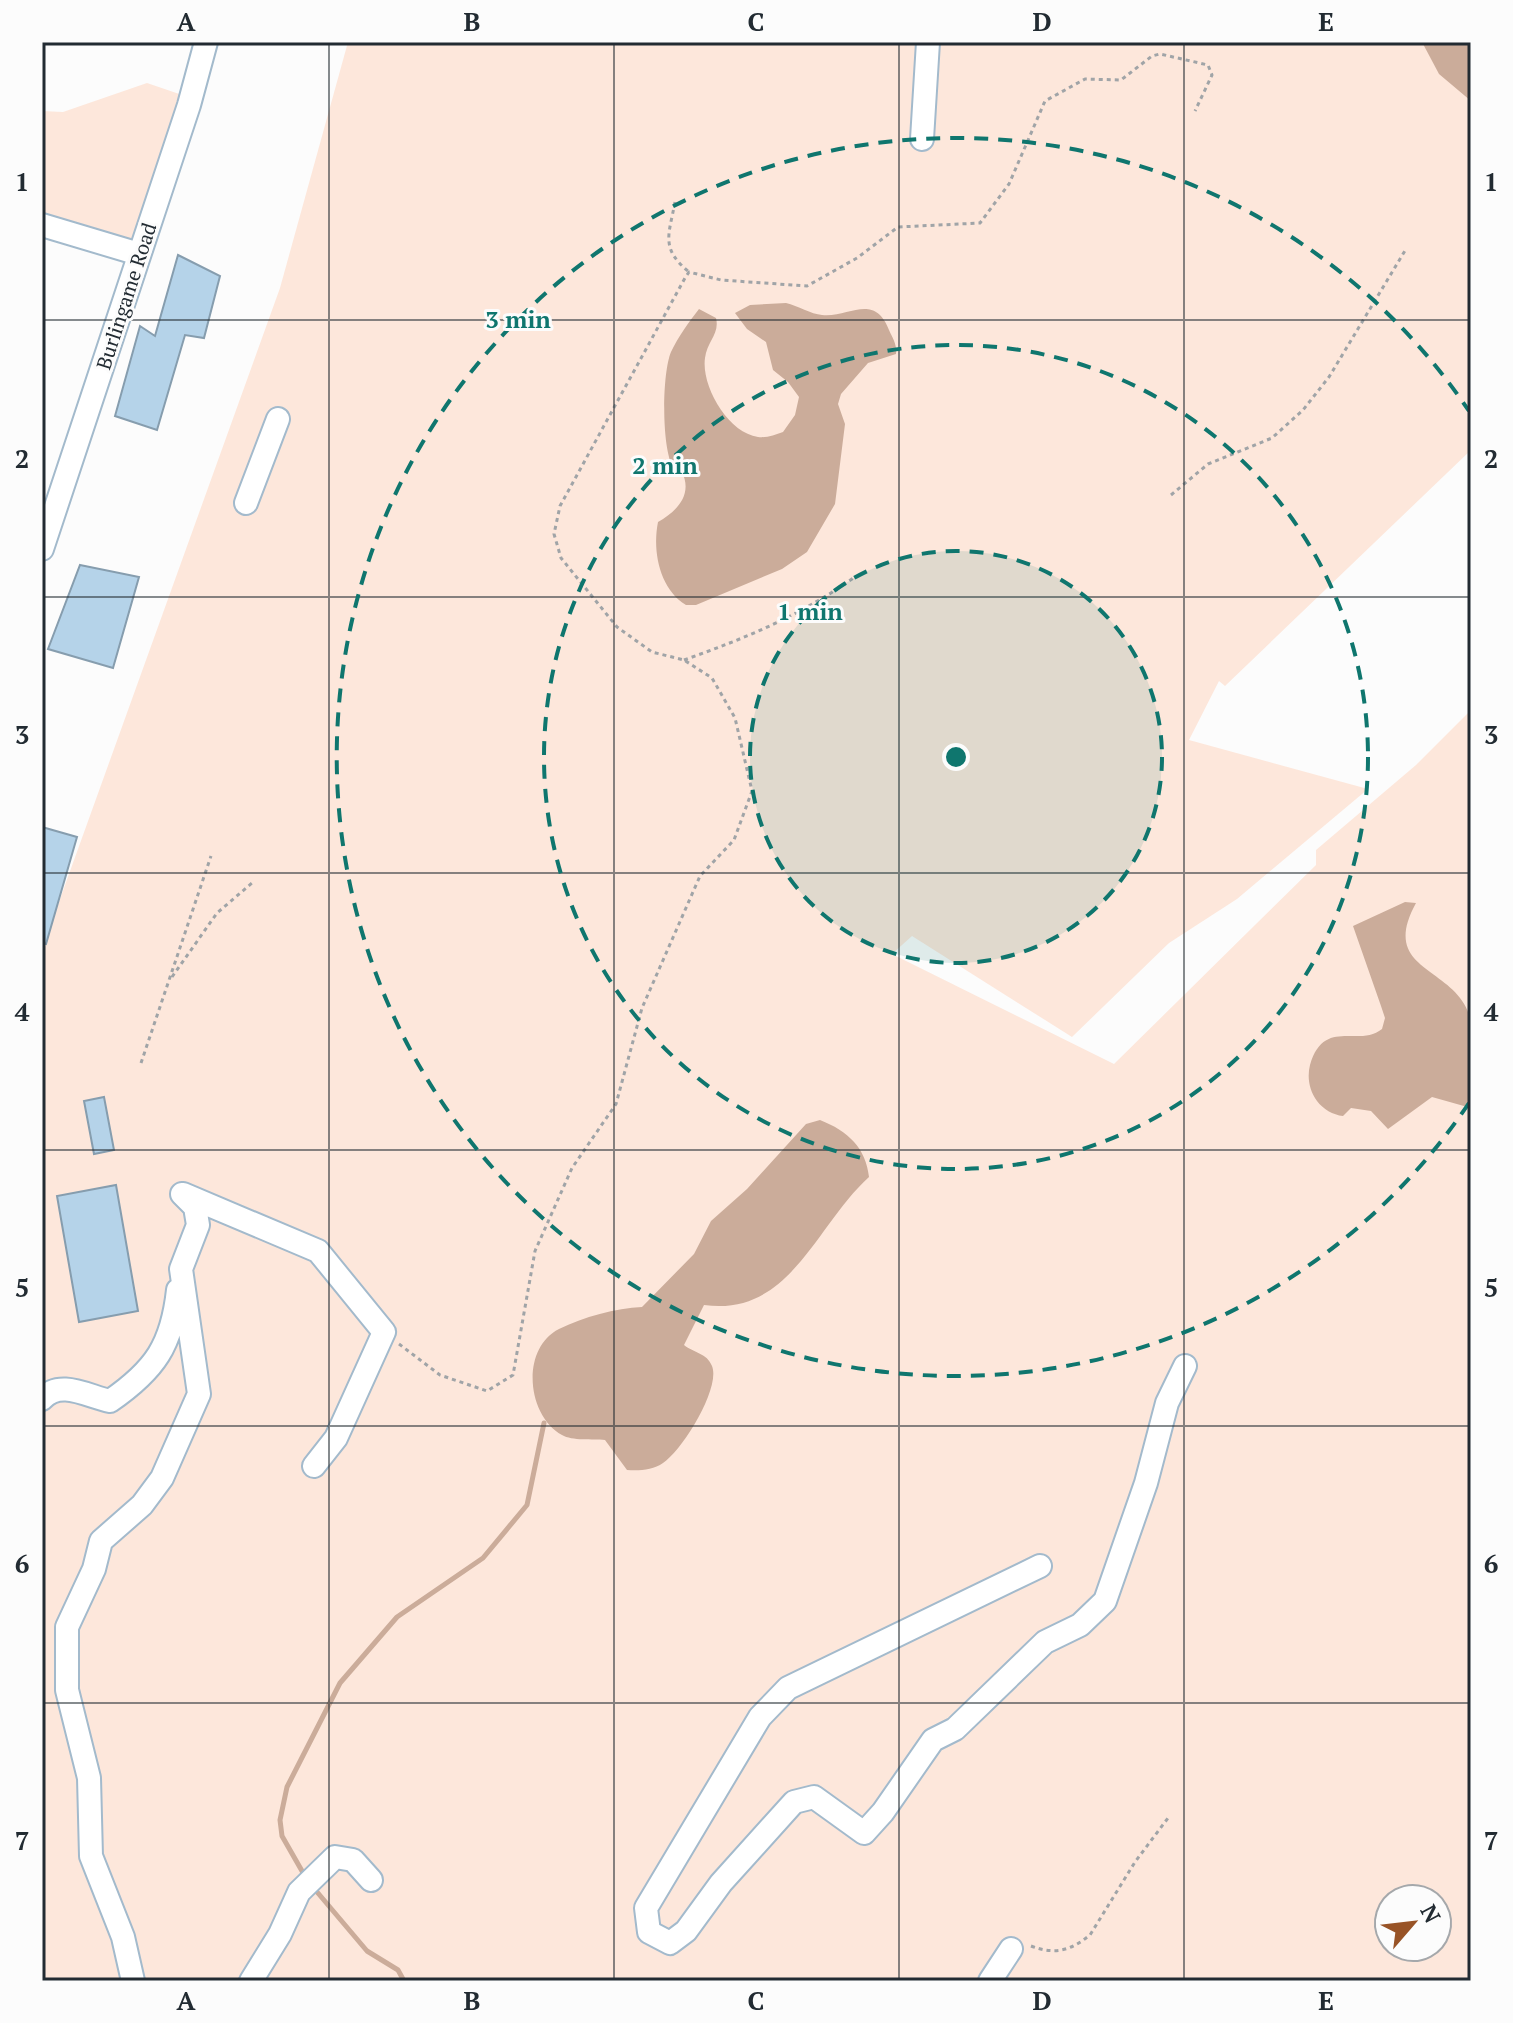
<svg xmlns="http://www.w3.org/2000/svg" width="1513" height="2023" font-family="'PT Serif',serif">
<rect width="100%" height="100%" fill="#fcfcfc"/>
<path fill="#fde7db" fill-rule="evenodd" d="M 348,42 L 1471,42 L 1471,450 L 1225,686 L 1219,681 L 1189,740 L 1368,789 L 1237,899 L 1169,943 L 1072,1037 L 912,936 L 892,954 L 1114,1064 L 1316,865 L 1316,850 L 1416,765 L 1471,710 L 1471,1981 L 42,1981 L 42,949 L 280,288 ZM 1389,1899 L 1437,1899 L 1437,1947 L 1389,1947 Z
M 147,83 L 191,98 L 142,253 L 42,223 L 42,111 L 63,112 Z"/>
<path fill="#cbac9a" d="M 1422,42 L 1471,42 L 1471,101 L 1439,74 Z
M 786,303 C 798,306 811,314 822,315 C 849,318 874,292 889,330 C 893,339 897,344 896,354 L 868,363 L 841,394 L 838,404 L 845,424 L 835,504 L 807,552 L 782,569 L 696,605 L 686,605 C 660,589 652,552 658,522 C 677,511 693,495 682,472 L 674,469 C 661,450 662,373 671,352 C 678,337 689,322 699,309 L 716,318 C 720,334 707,341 705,358 C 701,386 728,433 758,437 C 767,438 775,435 783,432 L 795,415 L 799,397 L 788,382 L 773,370 L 766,342 L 747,329 L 735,313 L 750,305 Z
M 1405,902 L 1416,903 C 1377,974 1459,965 1471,1021 C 1477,1047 1471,1081 1471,1108 L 1432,1097 L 1388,1129 L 1371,1111 L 1351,1108 L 1343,1116 C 1333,1115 1323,1109 1317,1101 C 1309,1090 1307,1077 1310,1065 C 1324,1017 1359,1048 1382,1029 L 1385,1018 L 1381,1006 L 1353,926 Z
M 820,1120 C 848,1131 866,1148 869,1177 C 815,1226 790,1317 704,1305 L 684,1345 C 694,1353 707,1353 712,1366 C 721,1388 682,1451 663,1463 C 653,1470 639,1471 627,1470 L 605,1440 C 593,1439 572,1441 562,1435 C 527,1416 520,1349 559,1329 C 583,1317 616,1308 642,1307 L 694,1254 L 711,1221 L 747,1189 L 806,1124 Z"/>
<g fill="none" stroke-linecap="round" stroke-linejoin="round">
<path stroke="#cbac9a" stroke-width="5" d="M 306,1878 L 282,1836 L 280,1820 L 287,1787 L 340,1683 L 397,1617 L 483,1558 L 527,1505 L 544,1423
M 312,1886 L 367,1951 L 398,1970 L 404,1981"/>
</g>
<path fill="#b5d3e9" stroke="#869dae" stroke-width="2" d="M 178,255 L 220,276 L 204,338 L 185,335 L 157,430 L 115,416 L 140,326 L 155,336 Z
M 80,565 L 139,577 L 113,668 L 48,649 Z
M 42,827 L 77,837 L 46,944 L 42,943 Z
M 104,1097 L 114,1150 L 94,1154 L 84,1101 Z
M 116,1185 L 138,1311 L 79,1322 L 57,1196 Z"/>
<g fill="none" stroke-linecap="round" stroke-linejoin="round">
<defs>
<path id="minor" d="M 922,139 L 928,42
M 42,225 L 139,254
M 246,503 L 278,419
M 42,549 L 189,105 L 206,42
M 183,1194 L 318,1251 L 384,1332 L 336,1438 L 314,1466
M 42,1399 C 60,1379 87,1396 110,1401 C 155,1370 172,1345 178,1290
M 1040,1566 L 788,1688 L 760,1717 L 646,1908 L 649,1932 L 670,1943 L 686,1931 L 721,1883 L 794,1802 L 814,1797 L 864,1833 L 883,1812 L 933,1740 L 955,1729 L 1045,1642 L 1080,1625 L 1105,1601 L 1146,1483 L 1167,1403 L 1185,1366
M 133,1981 L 123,1937 L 91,1856 L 89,1778 L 67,1690 L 67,1627 L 94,1569 L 101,1541 L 142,1505 L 162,1478 L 199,1394 L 181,1269 L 198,1225 L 195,1207 L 182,1194
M 251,1981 L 280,1934 L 299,1892 L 335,1857 L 353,1860 L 371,1880
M 990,1981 L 1011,1949"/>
</defs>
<use href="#minor" stroke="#a3bacc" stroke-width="26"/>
<path stroke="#a0a4a7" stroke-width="3" stroke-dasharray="4 4" stroke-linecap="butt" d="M 675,202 C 669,235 660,248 689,272
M 1171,495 L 1208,464 L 1272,438 L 1303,410 L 1329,377 L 1406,249
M 684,660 C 746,638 802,615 856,576
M 172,977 L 217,913 L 252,883
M 141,1063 L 211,856
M 399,1344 L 440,1375 L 487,1391 L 513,1375 L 535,1251 L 572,1168 L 616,1104 L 642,1008 L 700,876 L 734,840 L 752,791 L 735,718 L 712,678 L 684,660 L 652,652 L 617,627 L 561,558 L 554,534 L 560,506 L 685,278 L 689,272 L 721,280 L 807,286 L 857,258 L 898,227 L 980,223 L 1009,184 L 1045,101 L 1085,79 L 1121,80 L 1152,56 L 1160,54 L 1208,65 L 1212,75 L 1195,111
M 1031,1946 C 1055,1955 1070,1951 1090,1935 L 1135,1862 L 1168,1818"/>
<use href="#minor" stroke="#fff" stroke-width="22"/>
</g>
<path fill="none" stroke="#222b32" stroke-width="2" stroke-opacity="0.55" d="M 329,42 L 329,1981M 614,42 L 614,1981M 899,42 L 899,1981M 1184,42 L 1184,1981M 42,320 L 1471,320M 42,597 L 1471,597M 42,873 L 1471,873M 42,1150 L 1471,1150M 42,1426 L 1471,1426M 42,1703 L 1471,1703"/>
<circle cx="956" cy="757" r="206" fill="#0f766e" fill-opacity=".12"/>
<g fill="none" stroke="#0f766e" stroke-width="4" stroke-dasharray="14 10">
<circle cx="956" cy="757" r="206"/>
<circle cx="956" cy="757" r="412"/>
<path d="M1469 1103A619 619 0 1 1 1469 411"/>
</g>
<g text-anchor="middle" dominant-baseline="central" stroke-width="6" stroke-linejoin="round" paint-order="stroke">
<g font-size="20" fill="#222b32" stroke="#fcfcfc">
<text transform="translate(126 296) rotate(-72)">Burlingame Road</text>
</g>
</g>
<circle cx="956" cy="757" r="12" fill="#0f766e" stroke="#fcfcfc" stroke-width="4"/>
<g font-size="24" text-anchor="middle" font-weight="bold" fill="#0f766e" stroke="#fcfcfc" stroke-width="6" stroke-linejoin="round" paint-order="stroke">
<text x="518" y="328">3 min</text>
<text x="665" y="474">2 min</text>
<text x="810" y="620">1 min</text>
</g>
<rect width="1513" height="2023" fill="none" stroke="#fcfcfc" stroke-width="88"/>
<g transform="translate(1413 1923) rotate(62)"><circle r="38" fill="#fcfcfc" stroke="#a5a8ab" stroke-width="2"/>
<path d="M0-6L14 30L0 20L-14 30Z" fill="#985326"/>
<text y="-12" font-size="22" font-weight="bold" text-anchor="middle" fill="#222b32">N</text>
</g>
<rect x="44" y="44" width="1425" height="1935" fill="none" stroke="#222b32" stroke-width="3"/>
<g font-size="26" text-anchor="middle" font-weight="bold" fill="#222b32">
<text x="186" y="31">A</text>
<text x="472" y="31">B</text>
<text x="756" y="31">C</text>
<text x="1042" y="31">D</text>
<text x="1326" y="31">E</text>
<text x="22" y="191">1</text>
<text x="1491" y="191">1</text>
<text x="22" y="468">2</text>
<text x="1491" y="468">2</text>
<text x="22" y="744">3</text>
<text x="1491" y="744">3</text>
<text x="22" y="1021">4</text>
<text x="1491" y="1021">4</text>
<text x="22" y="1297">5</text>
<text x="1491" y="1297">5</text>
<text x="22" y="1573">6</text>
<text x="1491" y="1573">6</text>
<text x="22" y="1850">7</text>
<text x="1491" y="1850">7</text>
<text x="186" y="2010">A</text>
<text x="472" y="2010">B</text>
<text x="756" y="2010">C</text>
<text x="1042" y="2010">D</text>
<text x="1326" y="2010">E</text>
</g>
</svg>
